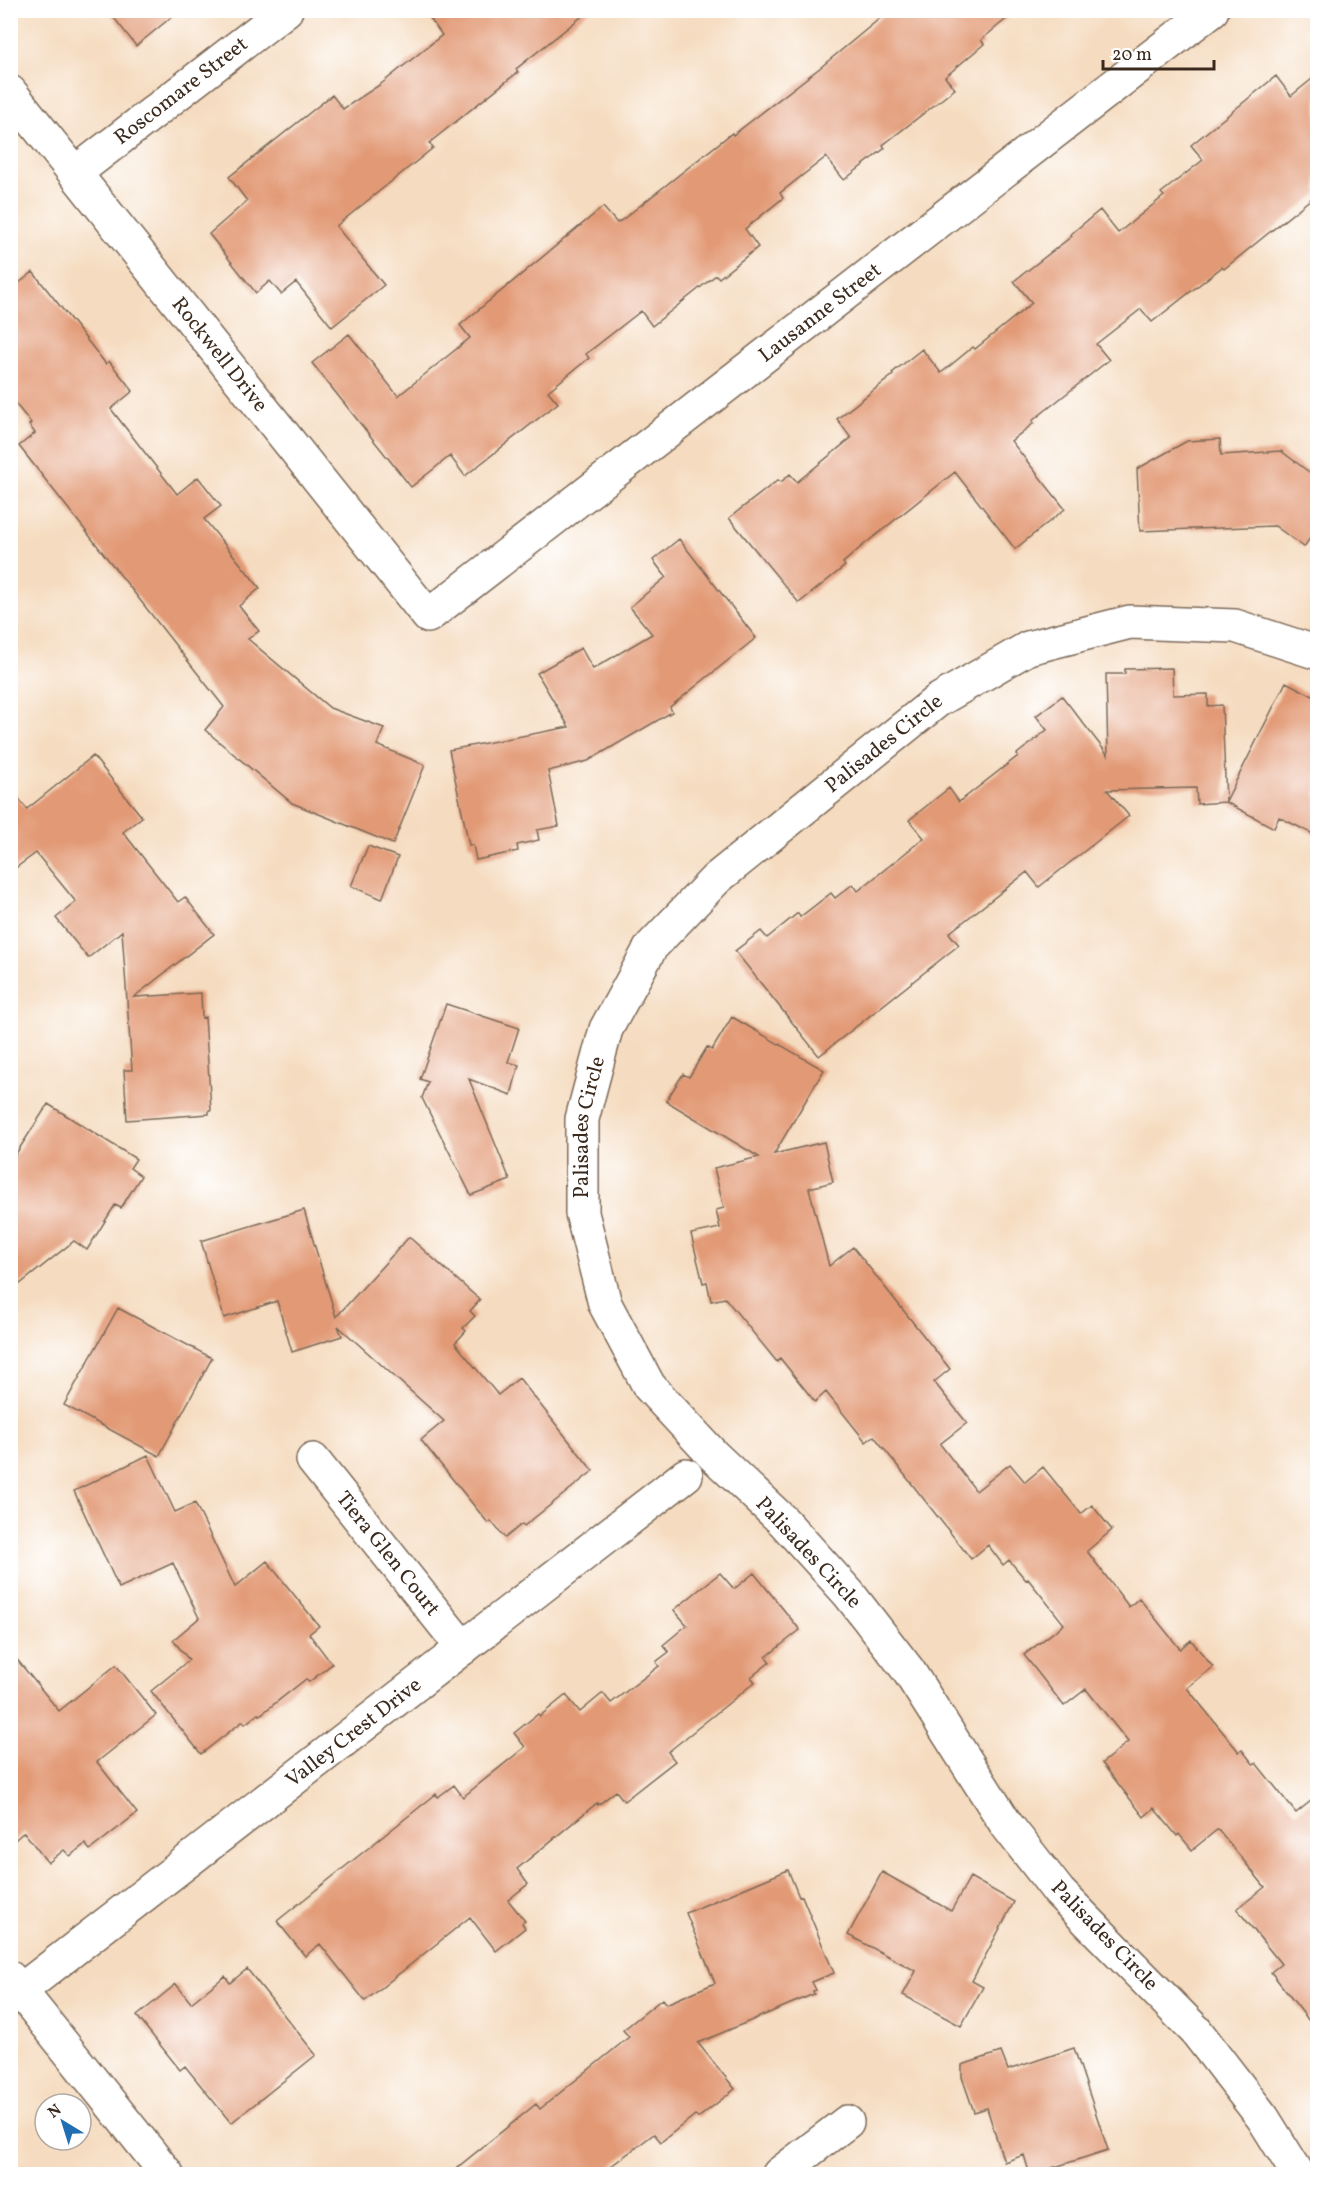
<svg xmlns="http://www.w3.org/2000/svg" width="1328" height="2185" font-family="Vollkorn,serif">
<rect width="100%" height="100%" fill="#fff"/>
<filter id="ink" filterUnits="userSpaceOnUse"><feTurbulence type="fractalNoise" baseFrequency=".0167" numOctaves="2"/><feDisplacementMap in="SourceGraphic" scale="12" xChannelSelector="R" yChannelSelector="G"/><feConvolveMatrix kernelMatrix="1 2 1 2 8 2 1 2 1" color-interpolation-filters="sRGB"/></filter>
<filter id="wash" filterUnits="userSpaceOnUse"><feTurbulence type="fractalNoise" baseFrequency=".008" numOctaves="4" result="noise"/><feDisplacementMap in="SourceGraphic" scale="24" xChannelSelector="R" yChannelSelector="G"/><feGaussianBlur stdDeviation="1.35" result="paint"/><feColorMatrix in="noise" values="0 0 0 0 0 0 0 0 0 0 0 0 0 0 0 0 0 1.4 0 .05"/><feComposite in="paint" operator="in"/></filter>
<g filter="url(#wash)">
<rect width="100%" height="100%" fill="#f5dbbf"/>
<g id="blocks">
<path fill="#e29975" d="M 108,10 L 180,10 L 136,46 Z
M 424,10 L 590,10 L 516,69 L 518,72 L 429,143 L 433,148 L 336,226 L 384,285 L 332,327 L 296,282 L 281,294 L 270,281 L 256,293 L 209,234 L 247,201 L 229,177 L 332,95 L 343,109 L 381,84 L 442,35 Z
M 890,10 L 1017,10 L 981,40 L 984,44 L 945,77 L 955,89 L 883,145 L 885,148 L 844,180 L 826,157 L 780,193 L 783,198 L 745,229 L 758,247 L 719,278 L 716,275 L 652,326 L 641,311 L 586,354 L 589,358 L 548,391 L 558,403 L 465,476 L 450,456 L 411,487 L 312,363 L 349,334 L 398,396 L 470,338 L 460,325 L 603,207 L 617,223 L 622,220 L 732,133 L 733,135 L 821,67 Z
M 1317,75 L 1317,194 L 1224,269 L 1222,267 L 1152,322 L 1141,309 L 1096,344 L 1109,360 L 1032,421 L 1034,423 L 1011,441 L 1065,509 L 1015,549 L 955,472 L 861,547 L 843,563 L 845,566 L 799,603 L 729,518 L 778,480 L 781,482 L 790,474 L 797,482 L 851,438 L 837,419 L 893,375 L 892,373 L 922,349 L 941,373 L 973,347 L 975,349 L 1032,303 L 1014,281 L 1072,236 L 1071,234 L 1100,210 L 1118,233 L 1164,196 L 1161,193 L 1203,160 L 1191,145 L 1276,76 L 1291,96 Z
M 33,272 L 106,364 L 109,361 L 133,391 L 111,409 L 177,494 L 198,477 L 221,506 L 204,519 L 260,588 L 239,606 L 259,631 L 248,639 L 330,708 L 384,728 L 377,745 L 425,765 L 393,844 L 292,803 L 205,730 L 224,707 L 19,446 L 35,433 L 29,425 L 31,423 L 10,397 L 10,290 Z
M 1220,439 L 1221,455 L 1281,451 L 1317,478 L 1317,528 L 1304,547 L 1275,526 L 1140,531 L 1137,469 L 1187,441 Z
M 679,539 L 756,638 L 670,707 L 672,712 L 588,761 L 548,771 L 559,826 L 537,830 L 539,840 L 517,845 L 518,851 L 476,860 L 473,845 L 469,845 L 449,750 L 569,727 L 537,673 L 581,648 L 593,669 L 652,634 L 630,607 L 666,577 L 653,560 Z
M 1172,668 L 1173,695 L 1208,694 L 1208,706 L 1222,705 L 1226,801 L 1286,682 L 1317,698 L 1317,836 L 1279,817 L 1274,828 L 1226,802 L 1197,804 L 1196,788 L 1107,790 L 1129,816 L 1039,887 L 1027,872 L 949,933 L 959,945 L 819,1056 L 735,951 L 761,931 L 767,938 L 798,913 L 800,917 L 831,893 L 835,898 L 853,884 L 858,891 L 924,838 L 909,820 L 949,788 L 959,802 L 1018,756 L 1017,754 L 1047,730 L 1036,716 L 1062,696 L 1108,755 L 1106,674 L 1125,674 L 1125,669 Z
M 93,756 L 142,817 L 123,832 L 178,902 L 185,897 L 214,934 L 134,997 L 201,993 L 202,1018 L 205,1017 L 211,1110 L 209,1110 L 209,1114 L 127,1120 L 124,1070 L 132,1070 L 122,931 L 88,958 L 56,918 L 76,902 L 36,853 L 10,872 L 10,788 L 27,809 Z
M 368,846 L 398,857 L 382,899 L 351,886 Z
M 446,1004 L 519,1028 L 508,1062 L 519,1065 L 511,1095 L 469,1079 L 510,1180 L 471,1195 L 422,1098 L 428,1082 L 420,1079 Z
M 732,1017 L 824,1070 L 774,1154 L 824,1142 L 833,1182 L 809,1188 L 829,1266 L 853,1247 L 950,1369 L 934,1382 L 967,1423 L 940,1444 L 976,1491 L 1010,1464 L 1025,1482 L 1043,1467 L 1081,1514 L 1092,1505 L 1112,1530 L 1087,1551 L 1129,1607 L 1139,1598 L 1180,1649 L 1191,1640 L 1213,1667 L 1187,1688 L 1239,1752 L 1242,1750 L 1254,1765 L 1256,1763 L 1296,1813 L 1317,1796 L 1317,2031 L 1271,1972 L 1281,1964 L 1237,1909 L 1265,1887 L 1218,1829 L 1192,1850 L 1179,1834 L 1177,1836 L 1154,1808 L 1144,1817 L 1102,1763 L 1128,1742 L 1086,1689 L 1064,1706 L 1024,1655 L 1064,1624 L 1028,1579 L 1026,1580 L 1009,1560 L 1003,1565 L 988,1545 L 971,1559 L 874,1436 L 866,1442 L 826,1392 L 815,1402 L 780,1358 L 777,1362 L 725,1298 L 711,1301 L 707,1282 L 703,1283 L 691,1234 L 720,1228 L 716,1210 L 724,1208 L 714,1168 L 759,1157 L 666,1101 L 683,1074 L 689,1077 L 707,1047 L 712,1050 Z
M 48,1104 L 136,1159 L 130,1168 L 141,1176 L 121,1208 L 115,1205 L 87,1250 L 74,1241 L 10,1292 L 10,1163 Z
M 304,1210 L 336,1317 L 409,1237 L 480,1300 L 470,1311 L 475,1316 L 463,1328 L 466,1331 L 455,1343 L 498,1395 L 519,1378 L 593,1471 L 524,1526 L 522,1524 L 505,1538 L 491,1521 L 488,1523 L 421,1440 L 444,1421 L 338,1326 L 342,1336 L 292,1352 L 277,1301 L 224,1318 L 201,1241 Z
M 118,1308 L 212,1358 L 159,1456 L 64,1405 Z
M 148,1455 L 175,1512 L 195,1503 L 235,1587 L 267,1561 L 319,1626 L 309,1634 L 332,1664 L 309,1682 L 306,1679 L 260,1715 L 258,1714 L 245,1724 L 243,1721 L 201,1754 L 151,1691 L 189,1660 L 173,1640 L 199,1618 L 173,1563 L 119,1588 L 74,1491 Z
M 720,1573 L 734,1589 L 754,1573 L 800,1630 L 766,1657 L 770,1662 L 751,1677 L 755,1682 L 668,1752 L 675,1761 L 624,1801 L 616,1791 L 598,1805 L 597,1803 L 517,1869 L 528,1884 L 508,1900 L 525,1921 L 522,1923 L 525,1928 L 496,1951 L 470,1917 L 365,2001 L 320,1944 L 305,1956 L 277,1921 L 436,1794 L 438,1797 L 454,1785 L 463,1797 L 525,1747 L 514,1733 L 538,1714 L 540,1716 L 566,1695 L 580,1712 L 603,1693 L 611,1703 L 659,1666 L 656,1662 L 669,1652 L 663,1645 L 687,1625 L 674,1610 Z
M 10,1651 L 59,1711 L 116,1665 L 156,1715 L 97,1762 L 137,1813 L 90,1850 L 85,1844 L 70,1856 L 64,1850 L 48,1863 L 24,1832 L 10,1844 Z
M 788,1870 L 799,1897 L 802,1896 L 834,1973 L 812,1982 L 816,1990 L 813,1991 L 814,1994 L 698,2043 L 735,2089 L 698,2118 L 695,2115 L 661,2142 L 654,2134 L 599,2175 L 448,2175 L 536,2104 L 540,2109 L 629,2037 L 623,2030 L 662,1999 L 666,2004 L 715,1983 L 686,1913 Z
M 882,1872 L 951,1911 L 970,1877 L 1014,1902 L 972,1981 L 983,1987 L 961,2026 L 903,1995 L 916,1971 L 848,1935 Z
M 247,1969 L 316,2055 L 231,2123 L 185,2066 L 180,2070 L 137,2016 L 176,1984 L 191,2003 L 225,1976 L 230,1983 Z
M 1074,2048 L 1108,2150 L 1030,2175 L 1024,2155 L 1004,2162 L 987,2108 L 974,2112 L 962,2077 L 962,2065 L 1001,2052 L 1008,2070 Z"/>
</g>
</g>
<g filter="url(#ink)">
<use href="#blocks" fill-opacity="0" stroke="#7c6856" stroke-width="1.5"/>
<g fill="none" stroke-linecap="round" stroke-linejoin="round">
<defs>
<g id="street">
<path id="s1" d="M 10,92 L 428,616 L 1212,10"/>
<path id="s2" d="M 75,173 L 286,10"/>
<path id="s3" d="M 313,1460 L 463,1648"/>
<path d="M 10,1978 L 167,2174"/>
<path id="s4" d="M 20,1991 L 686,1475"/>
<path d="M 779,2174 L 847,2122"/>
<path id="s5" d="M 1298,2174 L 1263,2118 L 1196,2031 L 1059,1892 L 1006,1824 L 908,1670 L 849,1594 L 783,1521 L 713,1455 L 649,1386 L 605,1304 L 582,1213 L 582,1119 L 606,1029 L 651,947 L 716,879 L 937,701 L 1028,648 L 1130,622 L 1235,626 L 1318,653"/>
</g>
</defs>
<use href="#street" stroke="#7c6856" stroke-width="36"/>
<use href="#street" stroke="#fff" stroke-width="33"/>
</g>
</g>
<g text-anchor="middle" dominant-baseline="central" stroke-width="4.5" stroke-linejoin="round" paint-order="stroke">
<g font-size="21" fill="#3b2a1e" stroke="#fff">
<text stroke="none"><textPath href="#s2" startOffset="134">Roscomare Street</textPath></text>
<text stroke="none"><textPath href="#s1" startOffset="1166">Lausanne Street</textPath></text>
<text stroke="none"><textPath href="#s1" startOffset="336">Rockwell Drive</textPath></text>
<text stroke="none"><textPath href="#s5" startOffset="1802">Palisades Circle</textPath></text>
<text stroke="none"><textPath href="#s5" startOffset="1298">Palisades Circle</textPath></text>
<text transform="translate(808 1553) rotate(47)">Palisades Circle</text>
<text stroke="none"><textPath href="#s3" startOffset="120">Tiera Glen Court</textPath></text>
<text stroke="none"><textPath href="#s4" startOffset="422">Valley Crest Drive</textPath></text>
<text transform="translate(1104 1936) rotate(46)">Palisades Circle</text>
</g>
</g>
<rect width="1328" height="2185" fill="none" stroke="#fff" stroke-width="36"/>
<g transform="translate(63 2122) rotate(322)"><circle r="28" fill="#ffffff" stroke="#b1aaa5" stroke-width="1.5"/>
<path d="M0-4.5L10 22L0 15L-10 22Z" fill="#1f6fb2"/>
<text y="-9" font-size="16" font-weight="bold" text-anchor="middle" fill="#3b2a1e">N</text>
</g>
<path d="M1103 60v9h111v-9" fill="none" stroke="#3b2a1e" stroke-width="3"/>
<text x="1112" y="60" font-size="18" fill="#3b2a1e" stroke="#ffffff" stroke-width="4.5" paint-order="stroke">20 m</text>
</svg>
